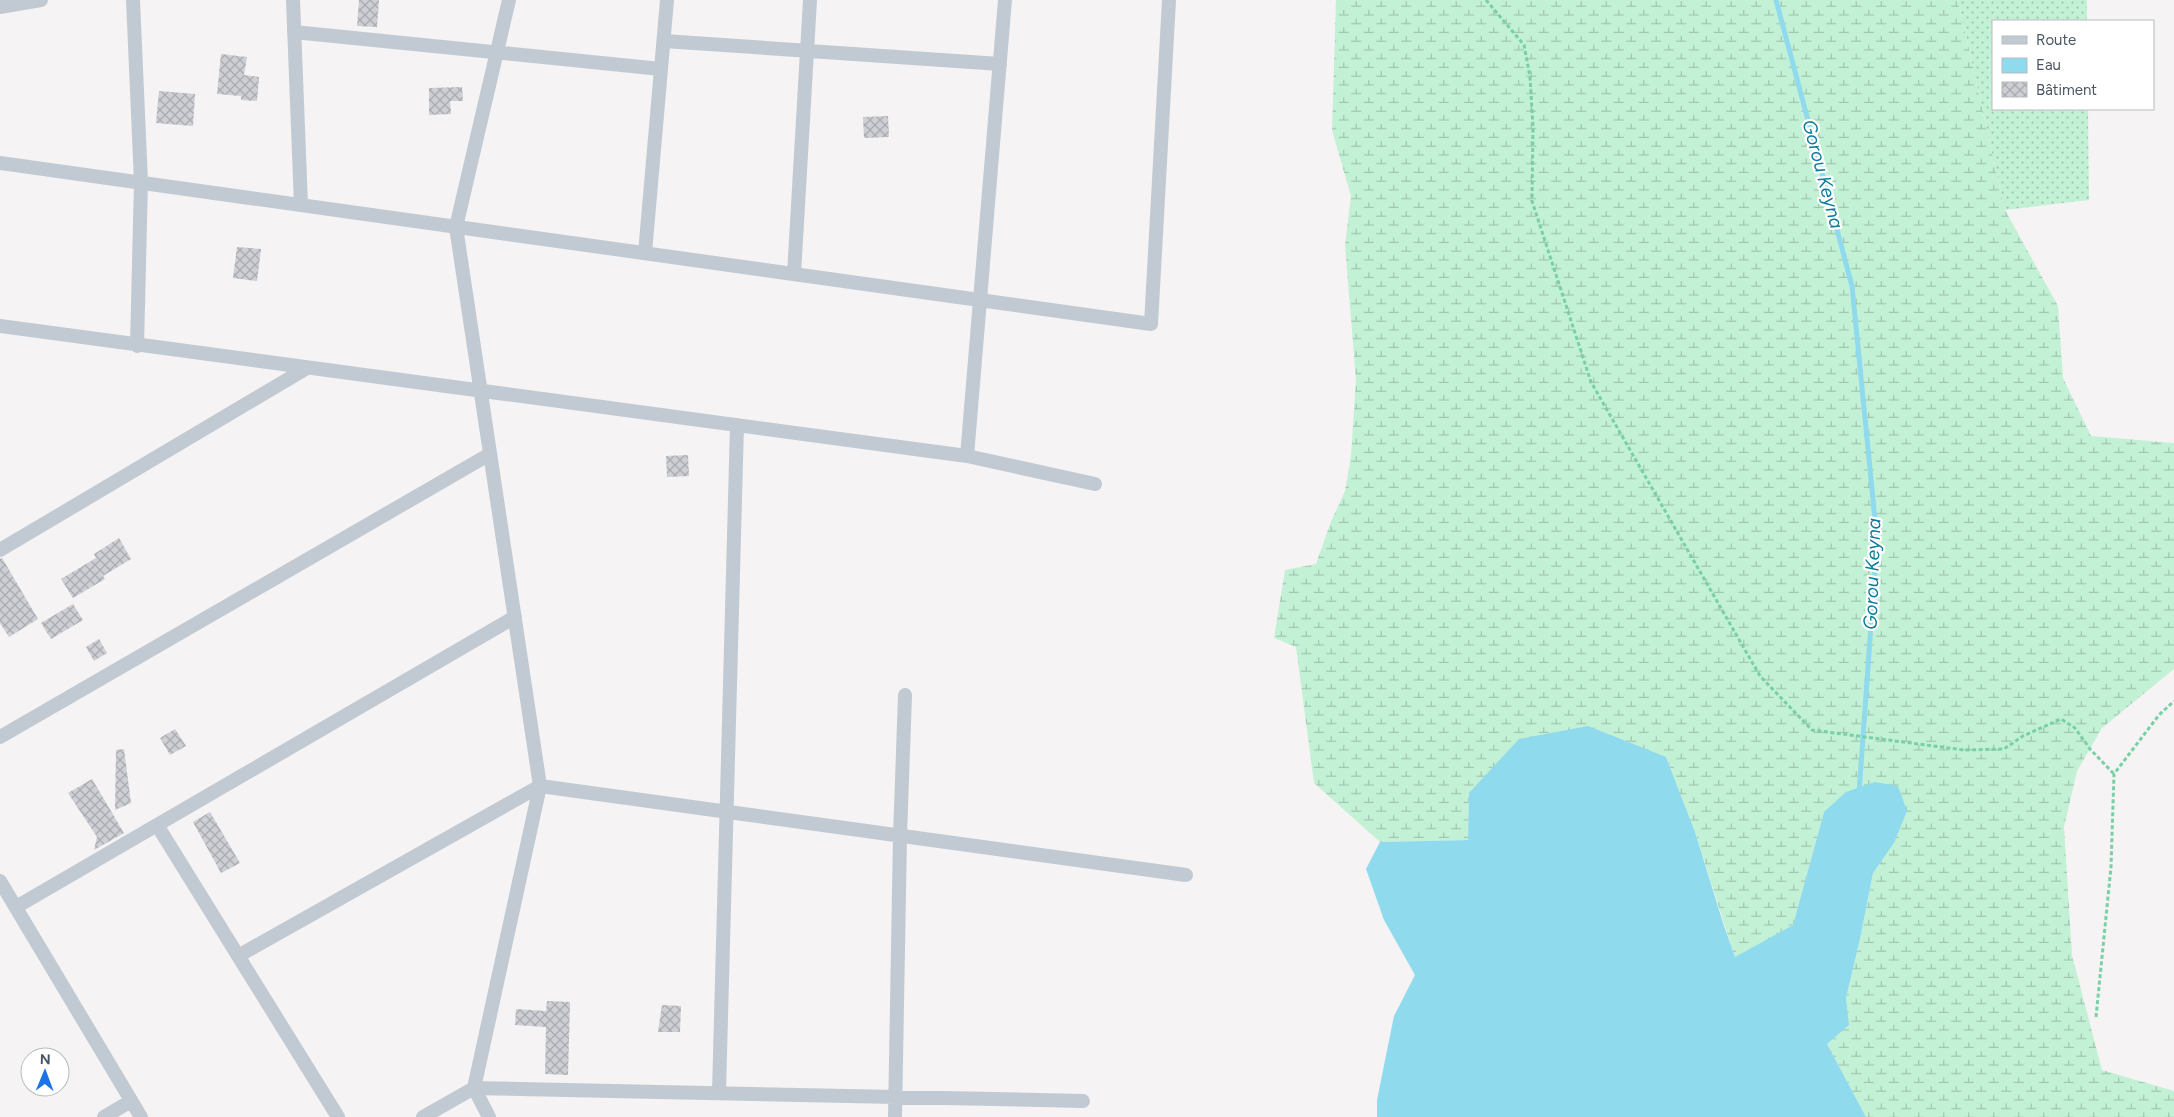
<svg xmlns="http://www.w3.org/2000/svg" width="2174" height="1117" font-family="Figtree,sans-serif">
<defs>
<pattern id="wetland-marsh" width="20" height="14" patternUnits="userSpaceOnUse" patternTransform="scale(1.25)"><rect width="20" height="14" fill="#c3f1d5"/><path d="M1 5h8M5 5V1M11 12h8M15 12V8" fill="none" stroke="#a0c6b0"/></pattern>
<pattern id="garden-dots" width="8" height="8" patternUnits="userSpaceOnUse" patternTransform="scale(1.25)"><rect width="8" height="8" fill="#c3f1d5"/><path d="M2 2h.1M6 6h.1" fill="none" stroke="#a0c6b0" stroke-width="1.8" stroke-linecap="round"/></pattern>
<pattern id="building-cross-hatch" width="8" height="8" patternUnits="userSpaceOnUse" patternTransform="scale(1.25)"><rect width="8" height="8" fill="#cdcfd5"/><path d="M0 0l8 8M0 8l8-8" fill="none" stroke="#a8abb0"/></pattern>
</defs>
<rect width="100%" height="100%" fill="#f5f3f3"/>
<path fill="url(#wetland-marsh)" d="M 1336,0 L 1958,0 L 2005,210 L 2058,306 L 2063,378 L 2091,436 L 2174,443 L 2174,669 L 2102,728 L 2077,771 L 2064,827 L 2072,955 L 2102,1070 L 2174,1091 L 2174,1117 L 1866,1117 L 1827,1044 L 1848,1025 L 1846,998 L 1860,939 L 1873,873 L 1894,843 L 1824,812 L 1793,925 L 1735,958 L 1695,832 L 1666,757 L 1469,793 L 1468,840 L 1380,842 L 1314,783 L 1296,647 L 1274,638 L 1285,570 L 1316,564 L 1330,524 L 1345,491 L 1351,456 L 1356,380 L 1345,245 L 1351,196 L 1332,130 Z"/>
<path fill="url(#garden-dots)" d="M 1958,0 L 2087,0 L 2087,21 L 1993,21 L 1993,109 L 2088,109 L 2089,200 L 2005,210 Z"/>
<path fill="#90daee" d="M 1588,726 L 1666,757 L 1695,832 L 1723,923 L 1735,957 L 1793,925 L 1824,812 L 1846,792 L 1875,782 L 1898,786 L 1907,811 L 1894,843 L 1873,873 L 1860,939 L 1846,998 L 1849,1025 L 1827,1044 L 1866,1117 L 1377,1117 L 1377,1100 L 1394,1016 L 1415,975 L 1384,920 L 1366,869 L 1380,842 L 1468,840 L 1469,793 L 1519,739 Z"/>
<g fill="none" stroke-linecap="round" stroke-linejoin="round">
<path stroke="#90daee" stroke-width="5" d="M 1776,0 L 1852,286 L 1877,540 L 1859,793"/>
</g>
<path fill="url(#building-cross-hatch)" d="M 359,0 L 379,0 L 377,27 L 357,26 Z
M 221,54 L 247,57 L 244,75 L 259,77 L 257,101 L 241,100 L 241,96 L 217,94 Z
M 462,87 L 463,101 L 450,101 L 451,114 L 429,115 L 429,88 Z
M 159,91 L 195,94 L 193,126 L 156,123 Z
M 888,116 L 889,137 L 864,138 L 863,117 Z
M 237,247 L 261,249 L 257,281 L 233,278 Z
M 688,455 L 689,476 L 667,477 L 666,456 Z
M 119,538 L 131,559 L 103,576 L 105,579 L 73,598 L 61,579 L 96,558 L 94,554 Z
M 2,558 L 38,619 L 9,637 L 0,623 L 0,559 Z
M 73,604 L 83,620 L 51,639 L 41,623 Z
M 99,639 L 107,653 L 94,661 L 86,647 Z
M 175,729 L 186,746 L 170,755 L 160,738 Z
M 124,749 L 131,803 L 115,810 L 116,750 Z
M 92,779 L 124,833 L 94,850 L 97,837 L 68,793 Z
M 210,812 L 240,863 L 221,873 L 193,822 Z
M 547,1001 L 570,1002 L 568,1075 L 545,1074 L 546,1027 L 515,1025 L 516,1009 L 546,1011 Z
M 662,1005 L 681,1006 L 680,1032 L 658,1032 Z"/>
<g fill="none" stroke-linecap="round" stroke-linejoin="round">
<path stroke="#7ad0a6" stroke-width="3" stroke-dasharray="4 2.5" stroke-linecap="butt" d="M 1486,0 L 1524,45 L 1530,77 L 1533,127 L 1532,201 L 1591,382 L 1760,676 L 1812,730 L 1964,750 L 2004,749 L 2023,736 L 2061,719 L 2075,728 L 2090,749 L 2114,774
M 2096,1017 L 2111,867 L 2114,774 L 2159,715 L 2174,701"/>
<path stroke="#c1cad2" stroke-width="14" d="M 133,0 L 141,182 L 137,346
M 293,0 L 301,205
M 0,7 L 41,0
M 294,32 L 661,69
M 664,41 L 1000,64
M 0,163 L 1151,324 L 1169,0
M 645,253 L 667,0
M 794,274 L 810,0
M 0,326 L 967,456 L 1095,484
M 967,456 L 1005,0
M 0,550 L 307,368
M 0,737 L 490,454
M 157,825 L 338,1117
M 0,881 L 141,1117
M 16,907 L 515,617
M 238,956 L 540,786 L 1186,875
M 719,1092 L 737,425
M 104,1117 L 131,1101
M 423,1117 L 474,1088 L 540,786 L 456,227 L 509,0
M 489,1117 L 474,1088 L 1083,1101
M 895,1117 L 900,836 L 905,695"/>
</g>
<g text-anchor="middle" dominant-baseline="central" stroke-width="4.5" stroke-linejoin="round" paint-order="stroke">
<g font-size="19" font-style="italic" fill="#0c7c9b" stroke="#fff">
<text transform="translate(1823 174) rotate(75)">Gorou Keyna</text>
<text transform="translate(1872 574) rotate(-88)">Gorou Keyna</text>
</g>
</g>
<rect x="1992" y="20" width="162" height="90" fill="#ffffff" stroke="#b7bbc0"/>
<rect x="2002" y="36" width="25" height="8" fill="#c1cad2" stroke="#b7bbc0"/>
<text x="2036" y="45" font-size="15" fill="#4a5661">Route</text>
<rect x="2002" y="58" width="25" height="15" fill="#90daee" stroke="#b7bbc0"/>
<text x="2036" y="70" font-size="15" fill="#4a5661">Eau</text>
<rect x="2002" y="82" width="25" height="15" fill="url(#building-cross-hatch)" stroke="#b7bbc0"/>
<text x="2036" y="95" font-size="15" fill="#4a5661">Bâtiment</text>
<g transform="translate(45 1072) rotate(1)"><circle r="24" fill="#ffffff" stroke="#b7bbc0"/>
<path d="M0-4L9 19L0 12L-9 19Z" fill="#1a73e8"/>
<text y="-8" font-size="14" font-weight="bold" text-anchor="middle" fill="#4a5661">N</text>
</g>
</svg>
